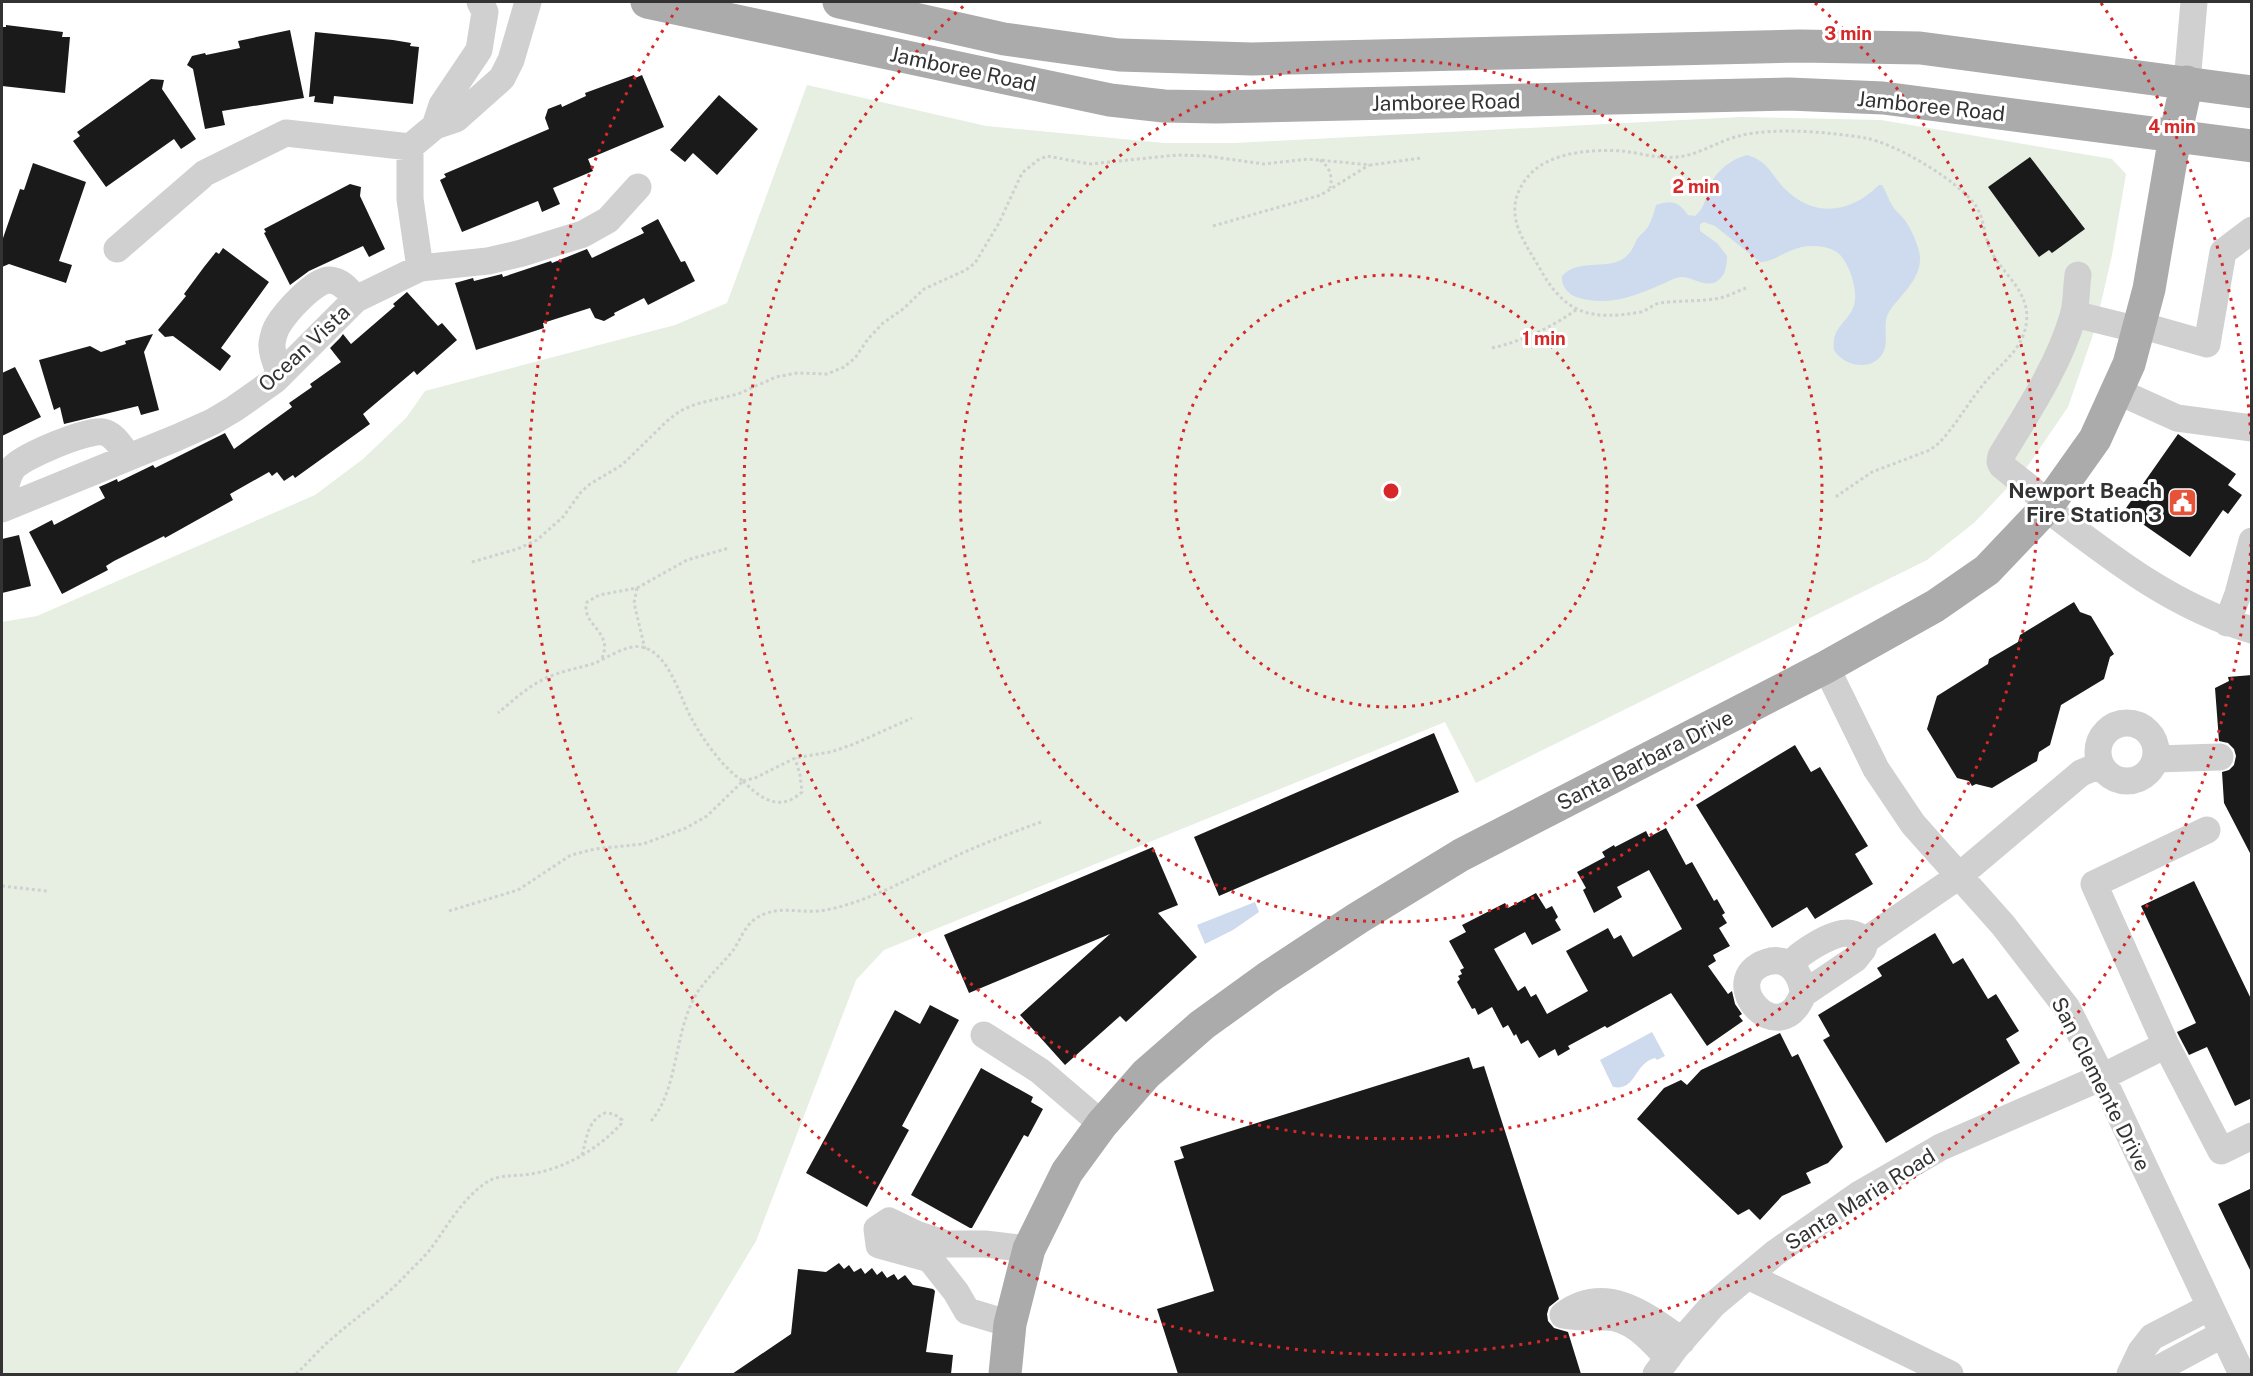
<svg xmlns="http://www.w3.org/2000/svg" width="2253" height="1376" font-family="'Public Sans',sans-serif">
<rect width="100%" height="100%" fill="#fff"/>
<path fill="#e6efe1" d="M 807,85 L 986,126 L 1164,143 L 1234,143 L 1741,117 L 1881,120 L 2112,159 L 2126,174 L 2112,255 L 2095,329 L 2068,407 L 2027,467 L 1975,522 L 1927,560 L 1476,783 L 1445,722 L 884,950 L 856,980 L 756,1241 L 676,1374 L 2,1374 L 2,622 L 37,616 L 315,495 L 363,459 L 406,418 L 425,391 L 675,325 L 727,303 Z"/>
<path fill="#cedaee" d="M 1747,155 C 1768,161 1770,173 1784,188 C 1814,219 1851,213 1879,185 L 1882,185 C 1886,191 1888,199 1892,205 C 1895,211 1900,214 1904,219 C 1911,228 1919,246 1920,257 C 1921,280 1900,295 1889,312 C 1881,324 1891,344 1881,356 C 1868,372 1843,365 1834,350 C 1831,324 1851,323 1855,301 C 1857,287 1848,258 1835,251 C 1828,247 1820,246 1813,246 C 1791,245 1776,262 1760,262 L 1715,226 L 1704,222 L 1700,224 L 1700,231 L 1717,243 L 1727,256 C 1727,267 1725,279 1713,283 C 1702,286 1692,277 1682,277 C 1674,277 1667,283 1660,285 C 1633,297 1606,307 1576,297 C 1567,293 1561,285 1562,276 C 1583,253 1622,280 1636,241 C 1638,236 1645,232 1648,227 C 1652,220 1654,212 1656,205 C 1671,200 1678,201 1688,215 L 1695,216 C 1703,209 1704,204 1707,195 C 1712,174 1727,161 1747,155 Z
M 1255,902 L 1259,912 L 1233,930 L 1205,944 L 1197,925 Z
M 1652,1032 L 1665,1056 L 1657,1060 L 1655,1058 C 1633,1064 1637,1091 1613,1087 L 1600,1060 Z"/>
<path fill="#1a1a1a" d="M 6,25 L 63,32 L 62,37 L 70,37 L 65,93 L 2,86 L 2,27 L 6,27 Z
M 290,30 L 304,98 L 222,111 L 225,125 L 205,129 L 193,69 L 187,65 L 192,56 L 205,53 L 206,55 L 240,48 L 238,41 Z
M 315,32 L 393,40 L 411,43 L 410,46 L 419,47 L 413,104 L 334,96 L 333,104 L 314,102 L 315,96 L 309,97 Z
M 634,75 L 635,78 L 642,75 L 664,127 L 588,159 L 593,171 L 553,188 L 560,204 L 542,212 L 538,201 L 462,232 L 440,180 L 446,177 L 444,174 L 549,129 L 545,118 L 548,109 L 561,104 L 562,107 L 586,96 L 585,93 Z
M 151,79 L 164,80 L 162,89 L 196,139 L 181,149 L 174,139 L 106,187 L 73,141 L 80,136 L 77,132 Z
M 719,95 L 758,129 L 717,175 L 693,153 L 685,162 L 670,150 Z
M 2030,157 L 2085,229 L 2052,253 L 2049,250 L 2039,257 L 1988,187 Z
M 33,163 L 86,182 L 59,261 L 72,265 L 66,283 L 9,264 L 2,267 L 2,241 L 20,189 L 24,190 Z
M 350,184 L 361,187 L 360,196 L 385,249 L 369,257 L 363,246 L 309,271 L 290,285 L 264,233 L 266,232 L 264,229 Z
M 658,219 L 681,262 L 685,261 L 695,281 L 648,305 L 644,298 L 614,313 L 615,315 L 604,321 L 595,318 L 590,308 L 543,323 L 544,328 L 476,350 L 455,283 L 473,278 L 474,281 L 502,274 L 503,277 L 551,261 L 552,263 L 587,249 L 592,258 L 644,233 L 641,228 Z
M 223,248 L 269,282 L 221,348 L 231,356 L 220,371 L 173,336 L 165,337 L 158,330 L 186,296 L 184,294 L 204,267 L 216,252 L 219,254 Z
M 407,292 L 438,326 L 442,323 L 457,340 L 417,375 L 414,371 L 363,414 L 370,424 L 295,478 L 293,475 L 284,481 L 277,472 L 272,476 L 269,472 L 230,494 L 233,500 L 165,538 L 164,536 L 114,561 L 106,566 L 108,570 L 62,594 L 29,532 L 52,520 L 54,525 L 105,498 L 99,487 L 106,484 L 117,479 L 118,482 L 153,465 L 155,468 L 225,433 L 234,449 L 292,407 L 289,403 L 312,387 L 310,384 L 341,362 L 330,348 L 340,338 L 343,334 L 351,344 L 395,306 L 393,304 Z
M 153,334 L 144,352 L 159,410 L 141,415 L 138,406 L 64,424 L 60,407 L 54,410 L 39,360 L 90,346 L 101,352 L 126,344 L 125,341 Z
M 15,367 L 41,417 L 2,436 L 2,373 Z
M 2178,434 L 2236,474 L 2228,485 L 2242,495 L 2228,514 L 2223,510 L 2190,557 L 2124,511 Z
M 19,535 L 31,586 L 2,593 L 2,539 Z
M 2074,602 L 2080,612 L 2091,616 L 2114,654 L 2110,657 L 2104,679 L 2061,705 L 2050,745 L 2039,752 L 2037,761 L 1992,788 L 1976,784 L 1972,786 L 1969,781 L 1957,778 L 1927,729 L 1937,696 L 1988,664 L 1989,659 L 2018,642 L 2020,635 Z
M 2252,675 L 2252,857 L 2224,803 L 2222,772 L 2229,770 L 2234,765 L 2236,756 L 2234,749 L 2228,743 L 2219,741 L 2215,688 L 2229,681 L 2228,677 Z
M 1434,733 L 1459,792 L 1219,896 L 1194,837 Z
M 1795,745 L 1811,772 L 1820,767 L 1868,846 L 1855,854 L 1873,884 L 1815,919 L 1807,907 L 1772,928 L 1696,805 Z
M 1666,828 L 1686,865 L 1692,862 L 1714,901 L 1717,899 L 1725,913 L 1722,915 L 1727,923 L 1719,928 L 1730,946 L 1713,955 L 1716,961 L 1708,966 L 1728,994 L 1732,991 L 1735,1004 L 1742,1014 L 1739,1016 L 1743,1021 L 1707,1046 L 1671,993 L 1607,1028 L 1605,1026 L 1568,1046 L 1570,1049 L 1558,1056 L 1555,1049 L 1539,1058 L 1528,1040 L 1521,1044 L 1516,1034 L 1514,1036 L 1508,1025 L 1503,1028 L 1492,1007 L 1478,1015 L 1475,1008 L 1472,1009 L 1457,982 L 1460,979 L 1458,976 L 1462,974 L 1460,970 L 1464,968 L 1449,941 L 1466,932 L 1462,925 L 1505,903 L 1508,908 L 1536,893 L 1546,909 L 1552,906 L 1558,917 L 1555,920 L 1561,930 L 1532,945 L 1525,932 L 1494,949 L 1518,991 L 1525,986 L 1531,997 L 1536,994 L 1547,1014 L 1588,991 L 1566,951 L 1608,928 L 1614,939 L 1621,935 L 1633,957 L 1682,929 L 1649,870 L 1617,887 L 1622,897 L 1594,913 L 1583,890 L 1586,888 L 1577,872 L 1605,857 L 1602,852 L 1614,845 L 1615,847 L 1646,831 L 1649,837 Z
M 1153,847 L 1178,905 L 1158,913 L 1197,957 L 1126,1022 L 1120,1016 L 1065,1065 L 1020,1015 L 1110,934 L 969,993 L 944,935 Z
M 2194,881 L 2252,1001 L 2252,1098 L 2235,1106 L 2207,1047 L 2189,1055 L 2180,1038 L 2177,1032 L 2196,1023 L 2141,906 Z
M 1935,933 L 1953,964 L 1963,958 L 1988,999 L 1996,994 L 2019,1031 L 2006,1039 L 2020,1063 L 1886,1143 L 1823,1040 L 1830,1036 L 1818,1015 L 1882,976 L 1877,968 Z
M 930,1005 L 959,1020 L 902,1126 L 909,1130 L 867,1207 L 806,1173 L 895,1010 L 920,1024 Z
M 1780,1033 L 1792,1057 L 1798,1054 L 1843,1147 L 1828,1163 L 1806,1173 L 1811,1183 L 1782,1196 L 1760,1220 L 1749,1209 L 1738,1215 L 1637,1119 L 1664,1088 L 1681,1080 L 1687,1085 L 1701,1070 Z
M 1469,1057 L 1473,1069 L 1484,1066 L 1559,1299 L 1549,1307 L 1547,1314 L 1548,1321 L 1554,1328 L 1568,1332 L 1581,1374 L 1178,1374 L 1157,1309 L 1214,1291 L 1174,1161 L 1184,1158 L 1180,1147 Z
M 981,1068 L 1033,1097 L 1031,1102 L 1043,1109 L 1028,1137 L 1024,1135 L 972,1228 L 970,1228 L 911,1195 Z
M 2252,1188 L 2252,1274 L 2218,1204 Z
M 839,1263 L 844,1269 L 849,1265 L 854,1272 L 861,1268 L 865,1274 L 872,1268 L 877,1275 L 882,1271 L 887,1278 L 894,1274 L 898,1280 L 905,1275 L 913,1285 L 933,1289 L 935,1291 L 926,1352 L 953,1355 L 951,1374 L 732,1374 L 791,1334 L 798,1269 L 826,1272 Z"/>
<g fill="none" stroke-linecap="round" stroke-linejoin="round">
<path stroke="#d0d0d0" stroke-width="3" stroke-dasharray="3 3" stroke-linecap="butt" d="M 1320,160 C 1330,167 1333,177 1330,188
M 1213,226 L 1321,195 L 1369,165
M 1746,288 C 1738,291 1729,296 1720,298 C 1701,302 1680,300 1660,303 C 1653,304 1648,310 1641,312 C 1594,320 1568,316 1543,274 C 1525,242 1500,214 1526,179 C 1546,152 1590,149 1622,151 C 1640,153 1658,159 1677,157 C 1699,155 1718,141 1739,136 C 1774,127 1829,132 1865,138 C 1895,143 1959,181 1976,206 C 1985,220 1984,238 1992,253 C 2007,279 2034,295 2025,330 C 2019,353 1996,368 1982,386 C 1967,405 1955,426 1939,443 L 1930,450 L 1872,472 L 1834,498
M 1492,348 C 1523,341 1550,328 1576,310
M 472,562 L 517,549 L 537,540 L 563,517 L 581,492 L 590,484 L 622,465 L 667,421 L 680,411 L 696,404 L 738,394 L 776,377 L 797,373 L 827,374 L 844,367 L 855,358 L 868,339 L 883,323 L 903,309 L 924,289 L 966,270 L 975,263 L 999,223 L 1022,173 L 1038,160 L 1047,156 L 1090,164 L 1177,155 L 1207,156 L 1264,164 L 1308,159 L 1371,165 L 1421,158
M 637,588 L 634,603 L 645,649
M 602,658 C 614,631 580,625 587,602 L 599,595 L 637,588 L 687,560 L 729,548
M 743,781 L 755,778 L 795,758 L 831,752 L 854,744 L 912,718
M 743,781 C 760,798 779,813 802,792 L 800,775 L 795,758
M 2,886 L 47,891
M 449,911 L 518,890 L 571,855 L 595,849 L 643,844 L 686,828 L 707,816 L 743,781 C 725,770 703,740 693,721 C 680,700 671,654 642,647 C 627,644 609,657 595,663 C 580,668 565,670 551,676 C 530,684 515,699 498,713
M 651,1121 C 680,1087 673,1028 699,990 C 709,976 721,965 732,952 C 740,941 744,927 755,919 C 778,903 802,915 826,910 C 871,901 911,877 952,858 C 981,844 1011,833 1041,822
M 296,1374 C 309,1362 321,1347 335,1336 C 358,1316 383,1299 404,1277 C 413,1267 424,1258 432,1247 C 448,1225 461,1201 484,1184 C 499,1173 514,1177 531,1174 C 566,1168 598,1149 621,1124 L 622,1120 L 614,1114 L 605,1113 C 587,1121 587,1138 582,1155"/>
<path stroke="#d0d0d0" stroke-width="27" d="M 2187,82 L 2194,2
M 435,126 L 442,105 L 479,50 L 485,12 L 480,2
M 117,249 L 205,173 L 286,133 L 410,147
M 420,268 L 410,199 L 410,147 L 435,126 L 456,119 L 502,78 L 511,60 L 528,2
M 2074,314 L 2139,330
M 2140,325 L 2207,344 L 2223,252 L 2252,230
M 280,375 C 277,365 271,353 272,343 C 273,337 275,330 278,325 C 286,312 315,279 330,280 C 342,281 349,291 356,299
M 2117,391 L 2177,418 L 2252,428
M 2050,504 L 2002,466 L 2000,462 L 2001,456 C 2027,413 2059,365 2073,316 C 2077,303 2076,288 2078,275
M 2,508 C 4,495 5,479 13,468 C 23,456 88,429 103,432 C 115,434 122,449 129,457
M 2046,508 C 2110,557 2173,607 2252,630
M 2,509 L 176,438 L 212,422 L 234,409 L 275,380 L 356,299 L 420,268 L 488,261 L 522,253 L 583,234 L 608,220 L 638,187
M 2227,623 L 2238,594 L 2252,541
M 1826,667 L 1876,769 L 1913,824 L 2003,925 L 2067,1008 L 2102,1077 L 2242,1374
M2098 752a29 29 0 1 1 58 0a29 29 0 1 1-58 0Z
M 2156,759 L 2220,757
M 2207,830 L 2094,884 L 2166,1045 L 2221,1151 L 2252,1136
M 1790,965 C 1800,952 1831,933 1848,933 C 1855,933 1860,937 1866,940
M 1803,994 C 1802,975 1789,955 1767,962 C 1714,979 1779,1055 1803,994 L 1855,959 L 1863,949 L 1866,940 L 1959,876 L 2081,773 L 2100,765
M 984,1035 L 1040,1071 L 1102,1124
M 1748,1276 L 1950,1374
M 1010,1324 L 967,1311 L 956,1292 L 930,1259 L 879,1245 L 877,1229 L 889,1221 L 916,1234 L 947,1244 L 985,1244 L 1029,1249
M 1668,1358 C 1652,1341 1632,1317 1606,1317 C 1591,1317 1579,1318 1563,1315 C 1606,1283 1646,1315 1682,1341
M 1656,1374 L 1676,1347 L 1713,1305 L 1775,1253 L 1858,1195 L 1941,1147 L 2102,1077 L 2166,1045
M 2130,1374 L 2141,1351 L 2152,1337 L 2210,1307
M 2149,1374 L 2223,1334"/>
<path stroke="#ababab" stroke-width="33" d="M 647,2 L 1110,100 L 1164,106 L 1216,107 L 1789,94 L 1883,98 L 2252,146
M 839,2 L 1004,39 L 1119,55 L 1252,59 L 1799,46 L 1920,48 L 2252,92
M 1005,1374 L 1010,1324 L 1029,1249 L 1067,1172 L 1102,1124 L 1146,1074 L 1202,1025 L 1267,978 L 1358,918 L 1461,855 L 1826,667 L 1935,606 L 1987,570 L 2046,508 L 2095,439 L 2129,364 L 2149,289 L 2175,136 L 2187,82"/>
</g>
<g fill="none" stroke="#d62828" stroke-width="3" stroke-dasharray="3 6">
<circle cx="1391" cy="491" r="216"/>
<circle cx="1391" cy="491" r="431"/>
<path d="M1815 3A647 647 0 1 1 967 3"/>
<path d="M2251 544A862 862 0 1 1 681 3M2101 3A862 862 0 0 1 2251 438"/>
</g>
<defs>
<symbol id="civic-square" viewBox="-11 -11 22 22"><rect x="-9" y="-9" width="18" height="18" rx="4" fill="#e65338" stroke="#fff"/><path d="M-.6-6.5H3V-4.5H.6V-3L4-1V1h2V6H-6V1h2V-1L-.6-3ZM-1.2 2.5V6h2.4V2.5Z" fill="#fff"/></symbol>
</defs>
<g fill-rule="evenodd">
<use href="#civic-square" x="2166" y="486" width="33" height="33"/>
</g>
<g text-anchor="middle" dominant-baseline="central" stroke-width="6" stroke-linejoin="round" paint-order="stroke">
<g font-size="21" fill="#333" stroke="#fff">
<text transform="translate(963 69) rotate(12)">Jamboree Road</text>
<text transform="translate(1446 102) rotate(-1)">Jamboree Road</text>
<text transform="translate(1931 106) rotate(6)">Jamboree Road</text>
<text transform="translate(304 348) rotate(-43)">Ocean Vista</text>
<text transform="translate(1645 760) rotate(-27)">Santa Barbara Drive</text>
<text transform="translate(2101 1084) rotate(63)">San Clemente Drive</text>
<text transform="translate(1860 1199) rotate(-32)">Santa Maria Road</text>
</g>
<g font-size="21" font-weight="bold" fill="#333" stroke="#fff" text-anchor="end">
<text x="2162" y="490">Newport Beach<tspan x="2162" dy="24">Fire Station 3</tspan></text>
</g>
</g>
<circle cx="1391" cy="491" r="9" fill="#d62828" stroke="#fff" stroke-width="3"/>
<g font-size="18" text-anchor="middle" font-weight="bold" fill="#d62828" stroke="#fff" stroke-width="6" stroke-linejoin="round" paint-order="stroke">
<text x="1848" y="40">3 min</text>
<text x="2172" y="133">4 min</text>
<text x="1696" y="193">2 min</text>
<text x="1544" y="345">1 min</text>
</g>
<rect width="2253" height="1376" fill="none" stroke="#333333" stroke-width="6"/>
</svg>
